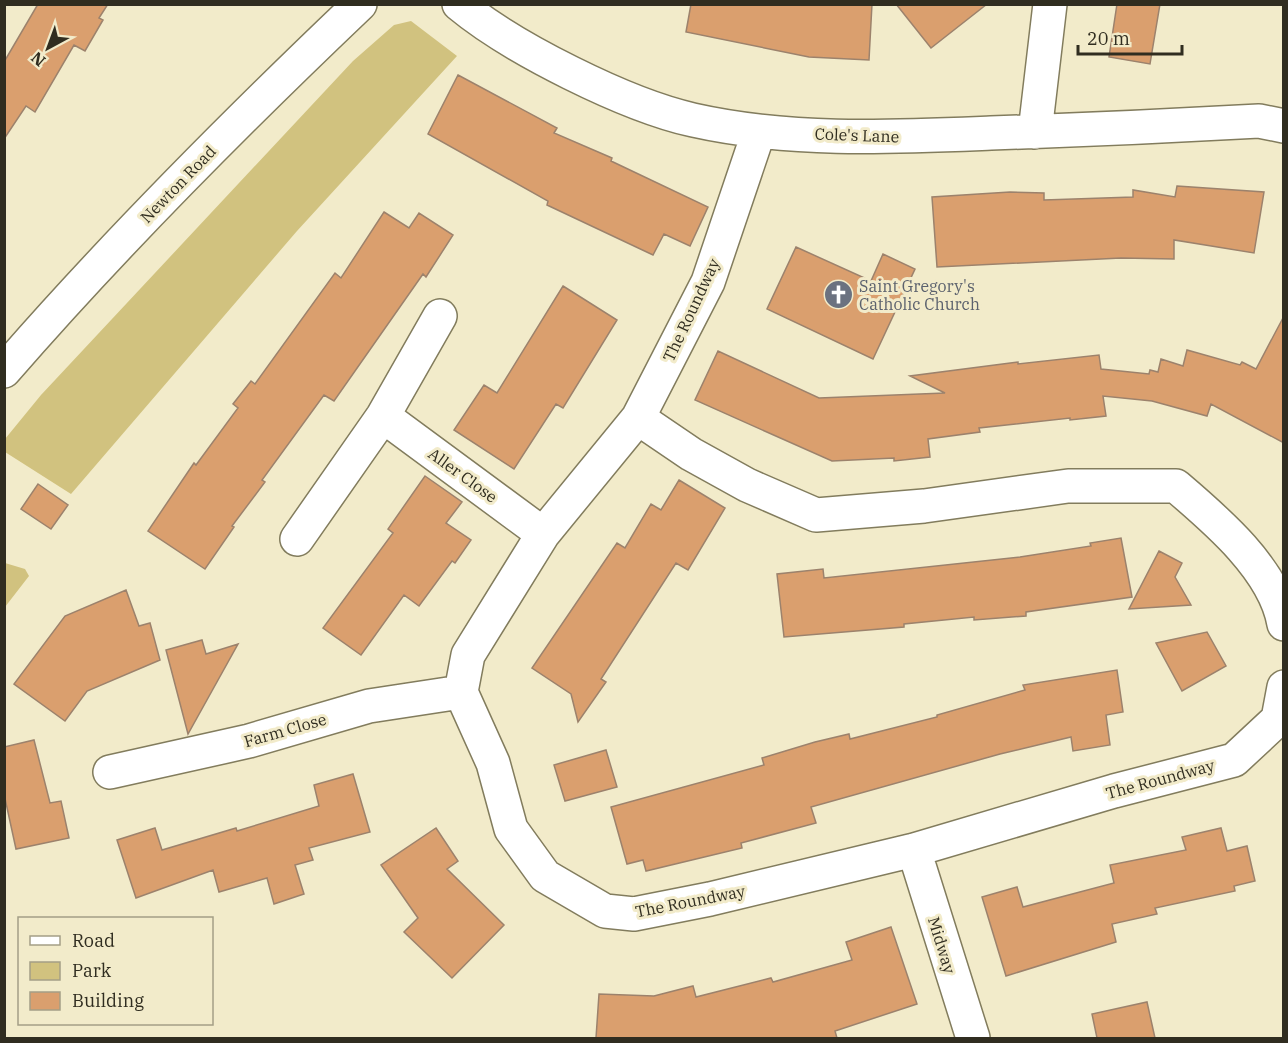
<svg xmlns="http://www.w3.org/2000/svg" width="1288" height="1043" font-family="'IBM Plex Serif',serif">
<rect width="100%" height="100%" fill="#f2ebca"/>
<path fill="#d1c27f" d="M 411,21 L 457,56 L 297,231 L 71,494 L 5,452 L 5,439 L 41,395 L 353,61 L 394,25 Z
M 5,563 L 25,569 L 29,576 L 5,607 Z"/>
<path fill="#da9f6e" stroke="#9c826c" stroke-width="1.5" d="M 38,4 L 108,4 L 99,18 L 103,20 L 85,51 L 74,45 L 35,112 L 26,106 L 4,139 L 4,62 Z
M 691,4 L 872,4 L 869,60 L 809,57 L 686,32 Z
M 896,4 L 987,4 L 931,48 Z
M 1117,4 L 1160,4 L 1150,64 L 1109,57 Z
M 458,75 L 557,128 L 554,133 L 612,158 L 611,161 L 708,207 L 690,246 L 664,234 L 653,255 L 547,205 L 548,201 L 428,134 Z
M 1177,186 L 1264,192 L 1254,253 L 1174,240 L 1174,259 L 1121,258 L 937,267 L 932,197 L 1010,192 L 1044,193 L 1044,200 L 1133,197 L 1133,190 L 1175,197 Z
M 384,212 L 409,228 L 419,213 L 453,235 L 426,277 L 423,274 L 334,401 L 324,395 L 262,480 L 265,482 L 232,526 L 234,527 L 205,569 L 148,531 L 194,463 L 196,465 L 238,408 L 233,404 L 251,381 L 255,384 L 335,273 L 341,278 Z
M 796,247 L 871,281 L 883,254 L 915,269 L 873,359 L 767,309 Z
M 563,286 L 617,320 L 563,408 L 556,404 L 514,469 L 454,430 L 484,385 L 497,393 Z
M 1284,316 L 1284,443 L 1211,404 L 1207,416 L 1152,401 L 1103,396 L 1106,416 L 1070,420 L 1070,418 L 979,428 L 980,432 L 928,439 L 930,457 L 894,461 L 894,458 L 832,461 L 695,400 L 718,351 L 819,398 L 945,393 L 910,376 L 1018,362 L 1018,364 L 1099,355 L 1101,369 L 1149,374 L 1150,370 L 1158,372 L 1161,359 L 1183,366 L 1187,350 L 1240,365 L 1242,362 L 1256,369 Z
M 425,476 L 462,502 L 446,523 L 471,540 L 455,563 L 452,561 L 419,606 L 404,595 L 361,655 L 323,628 L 393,533 L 388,529 Z
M 679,480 L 725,508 L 688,570 L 676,563 L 601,679 L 606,682 L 578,722 L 571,694 L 532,668 L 617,543 L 625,548 L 651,504 L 661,510 Z
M 38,484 L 68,505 L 51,529 L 21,509 Z
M 1121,538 L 1132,597 L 1026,612 L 1026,616 L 974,620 L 974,617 L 904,624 L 904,627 L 784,637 L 777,574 L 823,569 L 824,578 L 1020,557 L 1091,546 L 1090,543 Z
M 1159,551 L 1182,563 L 1175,577 L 1191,605 L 1129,609 Z
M 126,590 L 139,626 L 150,623 L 160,660 L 87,691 L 65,721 L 14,684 L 65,616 Z
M 1207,632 L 1226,666 L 1182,691 L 1156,643 Z
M 202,640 L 206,654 L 238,644 L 188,734 L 166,650 Z
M 1117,670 L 1123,712 L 1106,715 L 1110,745 L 1073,751 L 1071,737 L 1000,754 L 811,807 L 816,823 L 741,843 L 742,848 L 646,871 L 643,860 L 627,864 L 611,807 L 764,765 L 762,758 L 815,742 L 849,734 L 850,739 L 937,717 L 937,715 L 1025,690 L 1023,685 Z
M 34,740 L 50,803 L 61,801 L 69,838 L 16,849 L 4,794 L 4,747 Z
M 606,750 L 617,787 L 565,801 L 554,765 Z
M 353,774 L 370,832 L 309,848 L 313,860 L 295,865 L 304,894 L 274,904 L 267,878 L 219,892 L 213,870 L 136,898 L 117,840 L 155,828 L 162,850 L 236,828 L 237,831 L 319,806 L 314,785 Z
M 436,828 L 458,861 L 447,869 L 504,925 L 452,978 L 404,932 L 418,918 L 381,865 Z
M 1221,828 L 1227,851 L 1247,846 L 1255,881 L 1234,886 L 1235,891 L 1155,908 L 1157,914 L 1112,924 L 1116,942 L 1006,976 L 982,897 L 1017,887 L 1023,907 L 1114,883 L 1110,865 L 1186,850 L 1182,837 Z
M 891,927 L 917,1004 L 835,1031 L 837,1038 L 596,1038 L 599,994 L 654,996 L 693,986 L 696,997 L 771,978 L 773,982 L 852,960 L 846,942 Z
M 1147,1002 L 1155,1038 L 1097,1038 L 1092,1014 Z"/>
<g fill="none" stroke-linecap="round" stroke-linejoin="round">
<defs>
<path id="street" d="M 459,4 C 512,48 626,105 693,120 C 791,142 892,137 991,133 C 1081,130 1170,126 1259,121 L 1284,126
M 759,131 L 708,282 L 638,418 L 543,534 L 468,655 L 461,692 L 493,763 L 511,829 L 545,876 L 605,911 L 634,914 L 710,899 L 914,850 L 1114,791 L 1234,760 L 1278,719 L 1284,687
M 1035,132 L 1050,4
M 383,416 L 543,534
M 638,418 L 691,454 L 747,485 L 816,515 L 924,506 L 1068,486 L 1176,486 C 1216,520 1275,570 1284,624
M 297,539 L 383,416 L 440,316
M 110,772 L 249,741 L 369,706 L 461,692
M 914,850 L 973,1038"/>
<path id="secondary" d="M 4,371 C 116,242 236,122 360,4"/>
</defs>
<use href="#street" stroke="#827c5d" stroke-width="36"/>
<use href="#secondary" stroke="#827c5d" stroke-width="36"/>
<use href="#street" stroke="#fff" stroke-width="33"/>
<use href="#secondary" stroke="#fff" stroke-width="33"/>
</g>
<defs>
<symbol id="church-disc" viewBox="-11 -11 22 22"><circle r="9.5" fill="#6b7280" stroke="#f2ebca"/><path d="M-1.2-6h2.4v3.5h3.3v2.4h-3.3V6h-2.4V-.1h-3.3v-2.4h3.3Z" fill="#fff"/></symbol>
</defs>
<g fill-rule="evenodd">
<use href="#church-disc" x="822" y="278" width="33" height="33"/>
</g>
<g text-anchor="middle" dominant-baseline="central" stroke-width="6" stroke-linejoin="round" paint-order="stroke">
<g font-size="16" fill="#302d20" stroke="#f2ebca">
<text transform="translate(857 135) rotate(2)">Cole's Lane</text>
<text transform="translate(178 184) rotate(-46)">Newton Road</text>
<text transform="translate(691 310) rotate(-65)">The Roundway</text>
<text transform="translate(463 475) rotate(36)">Aller Close</text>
<text transform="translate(285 730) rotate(-16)">Farm Close</text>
<text transform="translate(1160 779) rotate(-15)">The Roundway</text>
<text transform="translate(690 901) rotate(-11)">The Roundway</text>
<text transform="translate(942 945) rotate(73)">Midway</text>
</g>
<g font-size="16" fill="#5b616d" stroke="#f2ebca" text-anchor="start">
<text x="859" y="286">Saint Gregory's<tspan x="859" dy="18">Catholic Church</tspan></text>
</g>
</g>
<rect width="1288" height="1043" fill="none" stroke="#302d20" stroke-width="12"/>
<rect x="18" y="917" width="195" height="108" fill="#f2ebca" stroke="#a49f86" stroke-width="1.5"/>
<rect x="30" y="936" width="30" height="9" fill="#ffffff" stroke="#a49f86" stroke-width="1.5"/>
<text x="72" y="947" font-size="18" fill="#302d20">Road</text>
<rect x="30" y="962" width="30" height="18" fill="#d1c27f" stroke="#a49f86" stroke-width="1.5"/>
<text x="72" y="977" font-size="18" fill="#302d20">Park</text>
<rect x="30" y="992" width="30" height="18" fill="#da9f6e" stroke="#a49f86" stroke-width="1.5"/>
<text x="72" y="1007" font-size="18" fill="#302d20">Building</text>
<g transform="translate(48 48) rotate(221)" stroke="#f2ebca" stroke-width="4.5" paint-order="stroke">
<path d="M0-4.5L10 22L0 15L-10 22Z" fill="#302d20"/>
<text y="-9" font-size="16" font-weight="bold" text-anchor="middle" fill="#302d20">N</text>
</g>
<path d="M1078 45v9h104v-9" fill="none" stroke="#302d20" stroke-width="3"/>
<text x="1087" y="45" font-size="18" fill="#302d20" stroke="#f2ebca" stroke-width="4.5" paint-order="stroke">20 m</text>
</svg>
